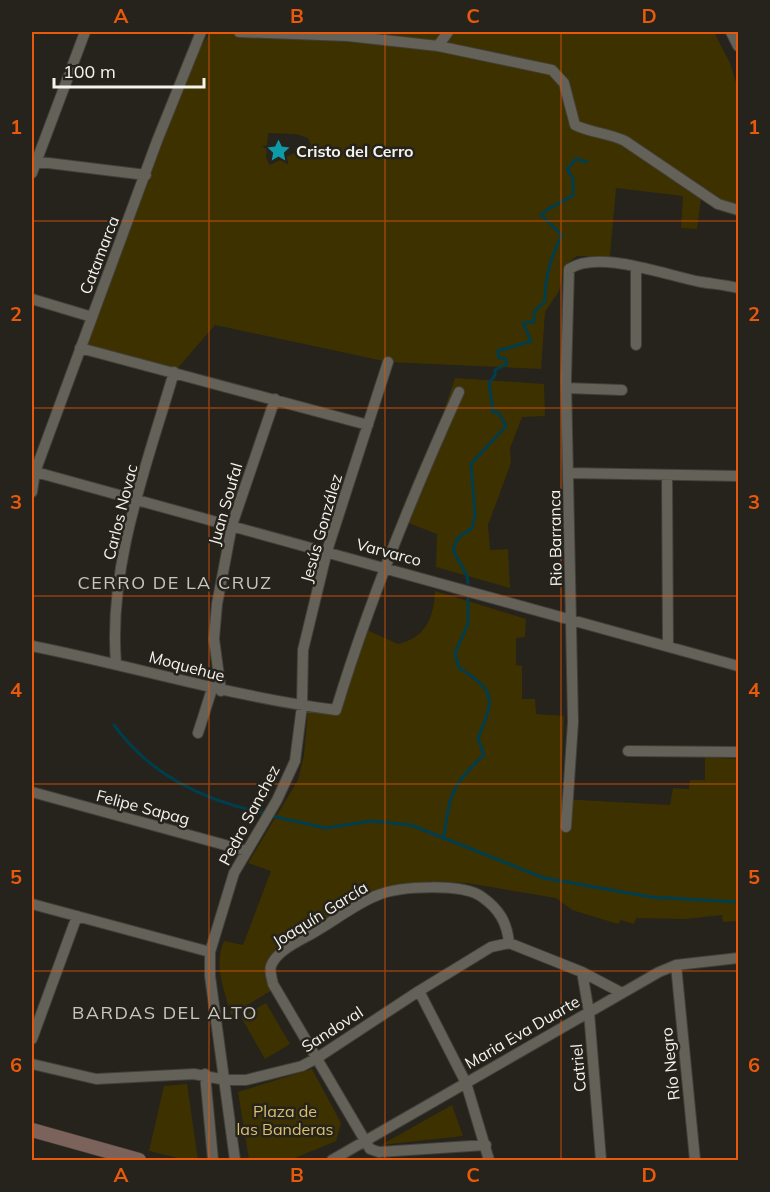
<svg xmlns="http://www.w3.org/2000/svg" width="770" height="1192" font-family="Mulish,sans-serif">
<rect width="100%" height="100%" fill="#25231b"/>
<path fill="#3e3100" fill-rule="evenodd" d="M 211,32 L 714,32 L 730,63 L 738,89 L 738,213 L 715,208 L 701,199 L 697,229 L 681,228 L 683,196 L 616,188 L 610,256 L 577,256 L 565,265 L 559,291 L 545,312 L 541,369 L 388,362 L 215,325 L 177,369 L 84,346 L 196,53 ZM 268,133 L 296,134 L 308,138 L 311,145 L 270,165 L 266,158 Z
M 455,378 L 544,384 L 545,416 L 522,417 L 510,448 L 511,463 L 488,525 L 490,550 L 508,549 L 510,588 L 436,567 L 437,534 L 406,522 Z
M 435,591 L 526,619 L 525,637 L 516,638 L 516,665 L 522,666 L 522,699 L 535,699 L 536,714 L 564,716 L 561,799 L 670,805 L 673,788 L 689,789 L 690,780 L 705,780 L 705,757 L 738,759 L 738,921 L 723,922 L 722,915 L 685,919 L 636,918 L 634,924 L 621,920 L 618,924 L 572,910 L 556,898 L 467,883 L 432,881 L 384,889 L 278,951 L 272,990 L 231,1015 C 225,991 213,966 224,941 L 243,945 L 271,871 L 248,863 L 298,780 L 304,755 L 308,710 L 335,715 L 367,630 L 398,644 C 426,638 434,617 435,591 Z
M 266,1003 L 290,1044 L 265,1059 L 241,1017 Z
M 312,1069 L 341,1123 L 336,1141 L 290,1160 L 249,1160 L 238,1092 Z
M 187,1084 L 198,1160 L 186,1160 L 149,1151 L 164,1086 Z
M 452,1105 L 463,1136 L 381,1145 Z"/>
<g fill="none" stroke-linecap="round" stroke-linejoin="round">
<path stroke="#003d4d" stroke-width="3" d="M 468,583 L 467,576 L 453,550 L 457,539 L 472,528 L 475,515 L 471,464 L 506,426 L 499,413 L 493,412 L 489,383 L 495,375 L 495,370 L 507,364 L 506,359 L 499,358 L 498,351 L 531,341 L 523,323 L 534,322 L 534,312 L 545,301 C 544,279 552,254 562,235 L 541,215 C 551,205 562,203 573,195 L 573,179 L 567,169 L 576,159 L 587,162
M 114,725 C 150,775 203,800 263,813
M 272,816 L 325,828 L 371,821 L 411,825 L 544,878 L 651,897 L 738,902
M 444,837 C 450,794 451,785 484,755 L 478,738 C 495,698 496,691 459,668 L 455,653 L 468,624 L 468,596"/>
<defs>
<path id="street" d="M 239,32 L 348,36 L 438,46 L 448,32
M 731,32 L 738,46
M 438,46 L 552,70 L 564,83 L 575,125 C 591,133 609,133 625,141 L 718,204 L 738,210
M 32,161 L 146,175
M 32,173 L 85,32
M 32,299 L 92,317
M 636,345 L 636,267
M 80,348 L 368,425
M 566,388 L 622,390
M 32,471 L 738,666
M 569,473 L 738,476
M 667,475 L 668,646
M 32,492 L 35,472 L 157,141 L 201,32
M 32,646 C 133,666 233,697 336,710 C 369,601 412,496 459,392
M 116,663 C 108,564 147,465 174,372
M 221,691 L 214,639 L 217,604 L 232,525 L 275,399
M 198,733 L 212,689
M 628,751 L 738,752
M 32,792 L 247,851
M 566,827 L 573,722 L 566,379 L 569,269 C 599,249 667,276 701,282 C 714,284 726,285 738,288
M 32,904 L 210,952
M 676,965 L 695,1160
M 582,972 L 589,1012 L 601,1160
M 419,991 L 466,1083 L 489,1160
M 32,1039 L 77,916
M 32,1064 L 96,1079 L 194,1074 L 226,1080 L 246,1080 L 302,1066 L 317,1058 L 419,991 L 491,947 L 509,943 L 582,972 L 622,993
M 205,1074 L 213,1160
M 486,1145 L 379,1152 L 370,1149 L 273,984 C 272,978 269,972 271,966 C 277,949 304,939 318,930 C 337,919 357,903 378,895 C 400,886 463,883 482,897 C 499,909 507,922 509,943
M 235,1160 L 210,976 L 210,952 L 234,873 L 277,800 L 295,761 L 302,706 L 303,650 L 327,551 L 388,362
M 332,1160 L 659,972 L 676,965 L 738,958"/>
<path id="secondary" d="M 32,1130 L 139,1160"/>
</defs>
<use href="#street" stroke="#413f39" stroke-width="12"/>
<use href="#secondary" stroke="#413f39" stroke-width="15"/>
<use href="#street" stroke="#636158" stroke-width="10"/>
<use href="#secondary" stroke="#7b635c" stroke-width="14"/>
</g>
<path fill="none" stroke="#e8590c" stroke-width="1.5" stroke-opacity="0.55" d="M 209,32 L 209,1160M 385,32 L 385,1160M 561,32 L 561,1160M 32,221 L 738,221M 32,408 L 738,408M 32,596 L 738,596M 32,784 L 738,784M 32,971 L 738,971"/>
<defs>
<symbol id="sight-bare" viewBox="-9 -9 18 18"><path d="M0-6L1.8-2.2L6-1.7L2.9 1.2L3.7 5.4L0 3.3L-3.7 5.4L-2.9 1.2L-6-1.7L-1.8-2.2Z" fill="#0f9aa8" stroke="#25231b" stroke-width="2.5" paint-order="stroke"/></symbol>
</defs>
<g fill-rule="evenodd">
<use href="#sight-bare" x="262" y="134" width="33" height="33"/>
</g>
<g text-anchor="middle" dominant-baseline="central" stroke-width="5" stroke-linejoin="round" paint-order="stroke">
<g font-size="16" font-weight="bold" fill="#f5f3ee" stroke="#25231b" text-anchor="start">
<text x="296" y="151">Cristo del Cerro</text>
</g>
<g font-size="16" fill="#f5f3ee" stroke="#25231b">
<text transform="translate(99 255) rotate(-69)">Catamarca</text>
<text transform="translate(225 504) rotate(-74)">Juan Soufal</text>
<text transform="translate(120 512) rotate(-76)">Carlos Novac</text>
<text transform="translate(321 528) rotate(-74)">Jesús González</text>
<text transform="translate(555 538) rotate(-91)">Rio Barranca</text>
<text transform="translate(389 552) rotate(15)">Varvarco</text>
<text transform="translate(187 666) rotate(15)">Moquehue</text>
<text transform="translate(143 807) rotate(15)">Felipe Sapag</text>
<text transform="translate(249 815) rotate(-62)">Pedro Sanchez</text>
<text transform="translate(320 914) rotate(-32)">Joaquín García</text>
<text transform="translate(332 1029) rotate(-33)">Sandoval</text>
<text transform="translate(522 1032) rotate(-30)">Maria Eva Duarte</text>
<text transform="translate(670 1064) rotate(-96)">Río Negro</text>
<text transform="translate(578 1068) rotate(-95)">Catriel</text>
</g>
<g font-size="16" fill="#dac06d" stroke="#25231b">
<text x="285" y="1111">Plaza de<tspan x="285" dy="18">las Banderas</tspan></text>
</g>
<g font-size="18" letter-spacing="1.5" fill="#c8c6bc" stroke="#25231b">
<text x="175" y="582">CERRO DE LA CRUZ</text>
<text x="165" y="1012">BARDAS DEL ALTO</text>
</g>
</g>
<rect width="770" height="1192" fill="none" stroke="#25231b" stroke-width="66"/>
<path d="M54 78v9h150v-9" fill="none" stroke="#f5f3ee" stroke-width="3"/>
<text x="63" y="78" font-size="18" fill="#f5f3ee" stroke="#25231b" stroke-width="4.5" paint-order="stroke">100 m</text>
<rect x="33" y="33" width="704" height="1126" fill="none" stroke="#e8590c" stroke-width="2"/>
<g font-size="20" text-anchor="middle" font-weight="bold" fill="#e8590c">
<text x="121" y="23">A</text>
<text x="297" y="23">B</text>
<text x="473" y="23">C</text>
<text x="649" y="23">D</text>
<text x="16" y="134">1</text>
<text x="754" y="134">1</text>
<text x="16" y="321">2</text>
<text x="754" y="321">2</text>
<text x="16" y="509">3</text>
<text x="754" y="509">3</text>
<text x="16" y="697">4</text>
<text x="754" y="697">4</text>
<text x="16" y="884">5</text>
<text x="754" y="884">5</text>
<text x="16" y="1072">6</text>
<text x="754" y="1072">6</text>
<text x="121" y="1182">A</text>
<text x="297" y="1182">B</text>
<text x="473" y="1182">C</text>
<text x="649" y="1182">D</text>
</g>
</svg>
